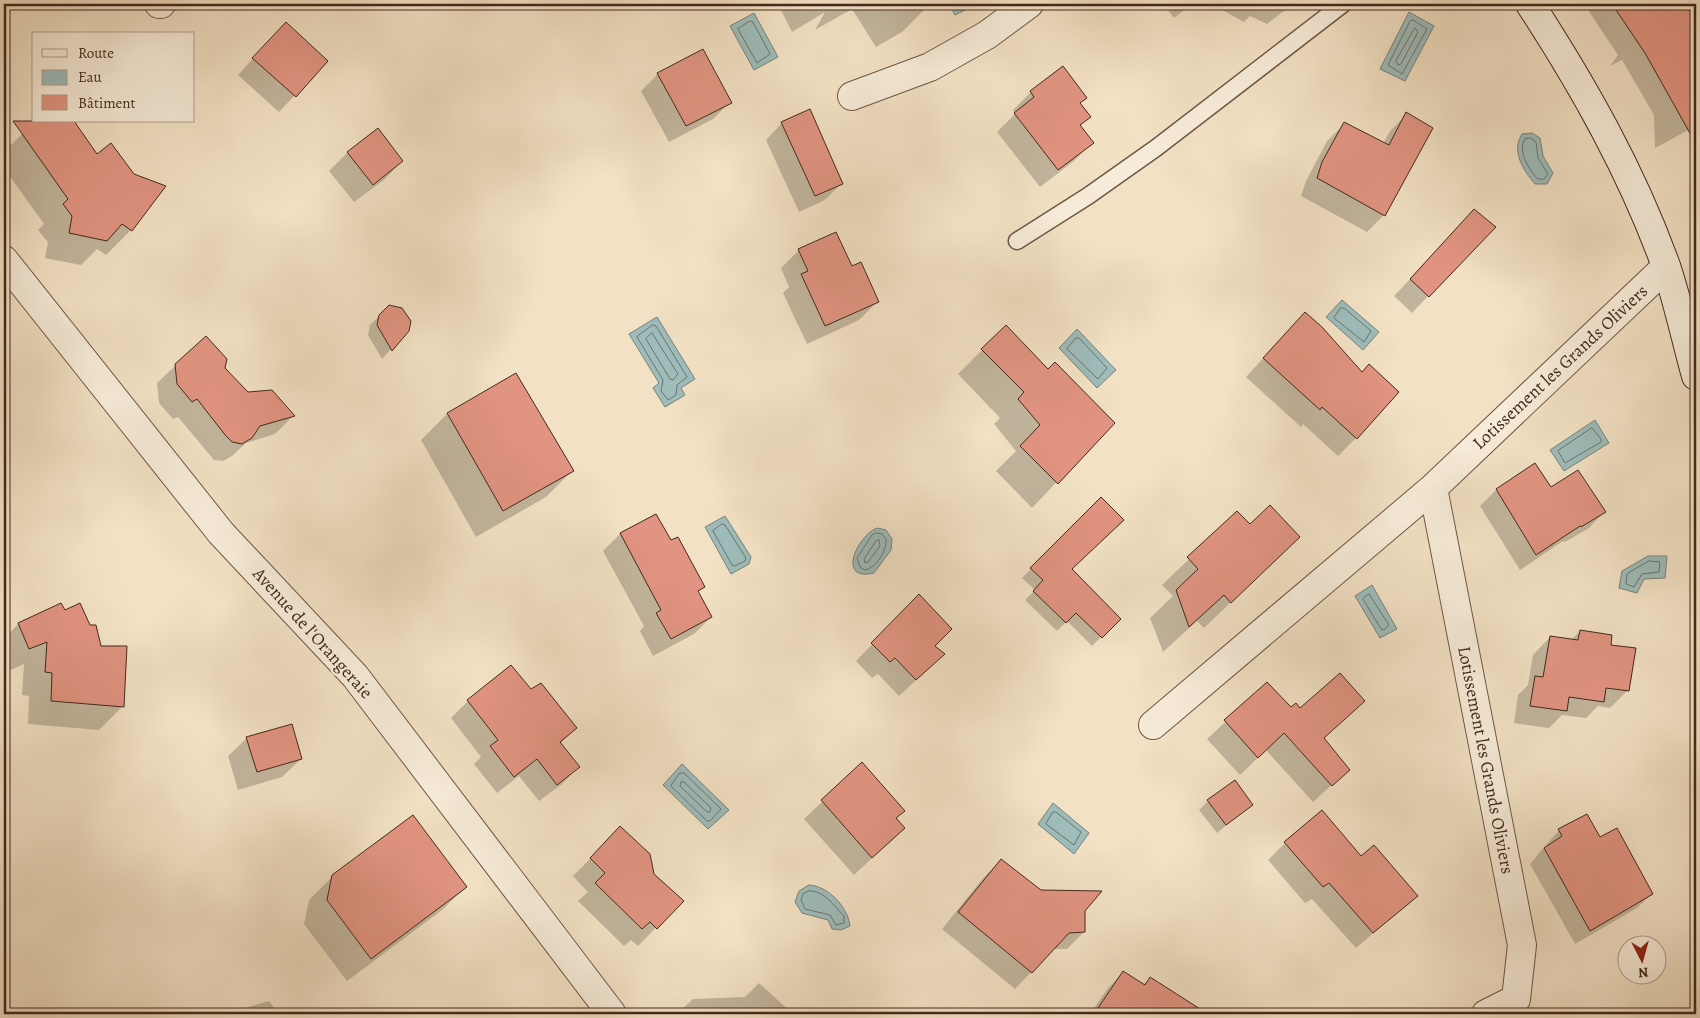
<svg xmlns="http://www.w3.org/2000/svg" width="1700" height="1018" font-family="Alegreya,serif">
<rect width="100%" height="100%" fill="#f2e1c4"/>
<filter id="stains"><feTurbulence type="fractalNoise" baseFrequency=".004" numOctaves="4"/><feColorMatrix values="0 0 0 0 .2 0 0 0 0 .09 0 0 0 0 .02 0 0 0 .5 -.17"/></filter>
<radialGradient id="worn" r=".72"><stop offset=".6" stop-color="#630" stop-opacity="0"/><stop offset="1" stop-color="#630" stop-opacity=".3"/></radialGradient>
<path fill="#9dbcba" stroke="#79817b" d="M 949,4 L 977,4 L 955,15 Z
M 1409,12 L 1434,26 L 1405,81 L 1380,69 Z
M 754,13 L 778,57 L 754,70 L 730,26 Z
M 1532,133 L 1540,138 L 1543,156 L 1553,173 L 1547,184 L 1535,184 C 1523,170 1511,151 1522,134 Z
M 1342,300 L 1379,332 L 1363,350 L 1326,317 Z
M 657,317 L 695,379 L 681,388 L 685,395 L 665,407 L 653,388 L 659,383 L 629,334 Z
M 1077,329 L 1116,370 L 1097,388 L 1059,348 Z
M 1595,420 L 1609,443 L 1564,471 L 1550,450 Z
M 725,516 L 751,557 L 749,564 L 731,574 L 705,527 Z
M 877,528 L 886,530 L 892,539 L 891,550 L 874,573 C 836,582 857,536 877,528 Z
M 1648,556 L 1667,556 L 1665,578 L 1644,579 L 1637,593 L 1619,588 L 1622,571 Z
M 1372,585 L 1397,629 L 1380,638 L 1355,596 Z
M 682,764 L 729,810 L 708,829 L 663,785 Z
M 1053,803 L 1089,833 L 1074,854 L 1038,824 Z
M 809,885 C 828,886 848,907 850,926 L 841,930 L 832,929 L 828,920 L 802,913 L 795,902 L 799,891 Z"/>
<path fill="#0003" d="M 778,4 L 924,4 L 927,7 L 902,32 L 876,47 L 852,9 L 815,30 L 825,12 L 792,32 Z
M 1163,4 L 1192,4 L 1174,18 Z
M 1211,4 L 1293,4 L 1267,24 L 1250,16 L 1244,22 Z
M 1584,4 L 1696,4 L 1696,14 L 1692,17 L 1696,24 L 1696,126 L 1655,148 L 1654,115 L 1622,60 L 1610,66 L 1618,55 Z
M 271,39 L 327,61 L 279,112 L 238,75 Z
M 658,74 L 730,102 L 713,119 L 669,142 L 641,91 Z
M 1031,92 L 1085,98 L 1079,104 L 1089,117 L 1080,126 L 1092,142 L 1074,161 L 1040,187 L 997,132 L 1015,114 L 1013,110 Z
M 1407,114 L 1384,215 L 1367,232 L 1301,196 L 1306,181 L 1327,141 L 1345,123 L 1383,144 L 1390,131 Z
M 40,121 L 97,155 L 133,175 L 164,187 L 131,230 L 106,255 L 97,249 L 81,265 L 45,258 L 48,242 L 38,230 L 44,224 L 4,168 L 4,152 L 22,134 Z
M 782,123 L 841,184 L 825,200 L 799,212 L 766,140 Z
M 378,130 L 402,161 L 384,180 L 354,202 L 329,171 L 347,153 Z
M 1474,211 L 1428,296 L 1412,313 L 1394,296 Z
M 799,250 L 852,268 L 877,302 L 859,320 L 807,344 L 783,293 L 789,287 L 781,268 Z
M 389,307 L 408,331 L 382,359 L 368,335 L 370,325 Z
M 1287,332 L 1356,438 L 1338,456 L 1303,424 L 1301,427 L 1246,377 Z
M 982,350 L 1048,371 L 1113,423 L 1032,508 L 996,471 L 1016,451 L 994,424 L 1000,418 L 958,374 Z
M 176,365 L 223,368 L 247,393 L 293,416 L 275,434 L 246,443 L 232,456 L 223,461 L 214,460 L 178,417 L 173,419 L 159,403 L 157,383 Z
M 516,374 L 572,471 L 546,497 L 476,537 L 421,440 L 447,414 Z
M 1535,465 L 1550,489 L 1604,512 L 1589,528 L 1565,542 L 1563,541 L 1520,570 L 1480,506 L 1496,490 Z
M 1101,499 L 1070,569 L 1119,619 L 1092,646 L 1067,621 L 1057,631 L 1025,600 L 1035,590 L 1022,578 Z
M 1237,513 L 1249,526 L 1299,537 L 1204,628 L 1197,621 L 1163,652 L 1150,618 L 1173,596 L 1162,585 Z
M 656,516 L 671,542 L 703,587 L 697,593 L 711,617 L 694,634 L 653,656 L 640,631 L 644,626 L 603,551 L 620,534 Z
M 919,596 L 933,646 L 926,671 L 899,696 L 878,674 L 872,678 L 856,661 Z
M 60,605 L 100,647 L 122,707 L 99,730 L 28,724 L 29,696 L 22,695 L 24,664 L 6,672 L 4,667 L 4,639 L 18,624 Z
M 1580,631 L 1610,646 L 1628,690 L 1610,708 L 1598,706 L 1586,718 L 1562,715 L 1549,728 L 1514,723 L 1518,695 L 1528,685 L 1533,655 L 1550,637 L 1571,640 Z
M 1267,683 L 1323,738 L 1348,770 L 1313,802 L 1266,750 L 1240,775 L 1207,739 Z
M 530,691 L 576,728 L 560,744 L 578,767 L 562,784 L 539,801 L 519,776 L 497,793 L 474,764 L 481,757 L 451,718 L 468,701 Z
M 247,738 L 301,759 L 282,777 L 238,790 L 228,756 Z
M 862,764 L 895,819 L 885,846 L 854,875 L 804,819 Z
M 1208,801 L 1251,805 L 1217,833 L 1199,810 Z
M 1559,830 L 1599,839 L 1652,893 L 1637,908 L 1575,944 L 1530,864 Z
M 1285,843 L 1361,858 L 1416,896 L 1356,948 L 1312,899 L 1305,903 L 1268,860 Z
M 603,846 L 653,875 L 682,901 L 638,946 L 631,940 L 624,946 L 578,901 L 588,892 L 573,876 Z
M 1001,860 L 1040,891 L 1084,911 L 1084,932 L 1067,949 L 1053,949 L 1015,989 L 942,929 L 984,877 Z
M 333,876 L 466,887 L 442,910 L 347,981 L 304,924 L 309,900 Z
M 1123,973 L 1143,985 L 1150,978 L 1174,1006 L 1188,1014 L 1090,1014 L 1108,988 Z
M 759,983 L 793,1014 L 677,1014 L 693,999 L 745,997 Z
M 269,1001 L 279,1014 L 223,1014 Z"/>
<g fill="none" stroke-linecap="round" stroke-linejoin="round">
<path stroke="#70726b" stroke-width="1" d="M 1413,20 L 1427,29 L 1402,74 L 1388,65 L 1410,21 Z
M 750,21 L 753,22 L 770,54 L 757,63 L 738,29 Z
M 1415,28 L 1418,32 L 1401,64 L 1398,65 L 1396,61 Z
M 1530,138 L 1536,142 L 1538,158 L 1548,174 L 1544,179 L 1538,179 C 1529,170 1517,151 1525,139 Z
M 1341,308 L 1344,308 L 1371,331 L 1364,342 L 1334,318 Z
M 653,325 L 656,326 L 687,377 L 677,385 L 676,395 L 668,400 L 661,391 L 663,380 L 637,337 Z
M 652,333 L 678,374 L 673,380 L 670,379 L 646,339 Z
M 1076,338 L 1079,338 L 1107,368 L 1098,379 L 1067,349 Z
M 1592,428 L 1601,439 L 1601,442 L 1565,463 L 1558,451 Z
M 722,524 L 725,525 L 746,558 L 745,561 L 735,566 L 732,565 L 713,531 Z
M 877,533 L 882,534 L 886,539 C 887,551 876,568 865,570 L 860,567 L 857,558 L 872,535 Z
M 879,540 L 880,546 L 868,562 L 865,563 L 864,559 L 876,541 Z
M 1649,561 L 1660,562 L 1659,572 L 1642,574 L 1634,587 L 1626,584 L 1627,574 Z
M 1369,594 L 1389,625 L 1384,630 L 1381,629 L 1363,599 Z
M 680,773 L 684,773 L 721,809 L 710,821 L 707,821 L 671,786 Z
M 684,782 L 711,808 L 710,812 L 707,812 L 680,786 L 681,782 Z
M 1053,812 L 1056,812 L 1081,832 L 1074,845 L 1046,824 Z
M 809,891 C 824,890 834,906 844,916 L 844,923 L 836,925 L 830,915 L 805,909 L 801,900 L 803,894 Z"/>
</g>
<path fill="#e19481" stroke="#42291c" d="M 1612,4 L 1696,4 L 1696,144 L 1645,53 Z
M 286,22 L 328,61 L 296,97 L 252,58 Z
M 703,49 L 732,103 L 686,126 L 657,73 Z
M 1063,66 L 1087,98 L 1080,103 L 1091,117 L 1080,125 L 1094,143 L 1058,170 L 1014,113 L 1034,97 L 1030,91 Z
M 810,109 L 843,184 L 815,196 L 781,122 Z
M 1406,112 L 1433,128 L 1385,216 L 1317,178 L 1322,162 L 1344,122 L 1389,145 Z
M 13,121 L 74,121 L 97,154 L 111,143 L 134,174 L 166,186 L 132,231 L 122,224 L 107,241 L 69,233 L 72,216 L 63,204 L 68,199 Z
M 378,128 L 403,161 L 373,185 L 347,152 Z
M 1474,209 L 1496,227 L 1429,297 L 1410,279 Z
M 836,232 L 852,266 L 861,262 L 879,302 L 825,326 L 801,274 L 808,271 L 798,249 Z
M 389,305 L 402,308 L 411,321 L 409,331 L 392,351 L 377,325 L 379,315 Z
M 1305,312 L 1322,327 L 1362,372 L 1369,364 L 1399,392 L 1357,439 L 1322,407 L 1320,410 L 1263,358 Z
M 1006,325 L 1048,369 L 1055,362 L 1115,423 L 1058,484 L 1020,446 L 1040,425 L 1018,399 L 1024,392 L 981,349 Z
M 206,336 L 227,359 L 225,368 L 248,392 L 272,390 L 295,416 L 260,426 L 252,438 L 242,444 L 232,442 L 226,436 L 197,399 L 192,402 L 177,384 L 175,364 Z
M 516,373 L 574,471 L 503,511 L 447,413 Z
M 1535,463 L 1551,487 L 1578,470 L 1606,512 L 1581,527 L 1580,526 L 1536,555 L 1496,489 Z
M 1101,497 L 1124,520 L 1072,569 L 1121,619 L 1102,638 L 1076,613 L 1066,623 L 1033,591 L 1043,580 L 1030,568 Z
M 1270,505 L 1300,537 L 1231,603 L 1224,595 L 1189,627 L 1176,590 L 1198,569 L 1187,557 L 1237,511 L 1250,524 Z
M 656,514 L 671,540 L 678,537 L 705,587 L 698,591 L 712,617 L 671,639 L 656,613 L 661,610 L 620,533 Z
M 919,594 L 952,629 L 935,646 L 945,654 L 916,680 L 895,658 L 890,662 L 871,643 Z
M 61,603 L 65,610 L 80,603 L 90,625 L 96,625 L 101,646 L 127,646 L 124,707 L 51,701 L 52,673 L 45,672 L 47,642 L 29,649 L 18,623 Z
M 1580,630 L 1612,635 L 1611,645 L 1636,648 L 1629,691 L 1606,688 L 1604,702 L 1569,697 L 1567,711 L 1530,706 L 1535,676 L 1543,677 L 1550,636 L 1578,640 Z
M 511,665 L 531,689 L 541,683 L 577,728 L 560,742 L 580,767 L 557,785 L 537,759 L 514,777 L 490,746 L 498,740 L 467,700 Z
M 1340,673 L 1365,701 L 1324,738 L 1350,770 L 1332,786 L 1284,733 L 1258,758 L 1224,720 L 1267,682 L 1291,707 L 1296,703 L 1300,708 Z
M 292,724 L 302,759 L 257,772 L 246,737 Z
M 862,762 L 905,811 L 896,818 L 905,828 L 872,858 L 821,800 Z
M 1235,780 L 1253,805 L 1226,825 L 1207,800 Z
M 1322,810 L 1361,856 L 1374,845 L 1418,896 L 1373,933 L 1329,883 L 1323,887 L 1284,842 Z
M 1587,814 L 1600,837 L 1617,828 L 1653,894 L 1590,931 L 1544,848 L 1562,836 L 1558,829 Z
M 413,815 L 467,887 L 371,959 L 327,900 L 332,875 Z
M 620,826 L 650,854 L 654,874 L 684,901 L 657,929 L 650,922 L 642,929 L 595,883 L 605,873 L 590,858 Z
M 1001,859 L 1041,890 L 1102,891 L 1085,911 L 1085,932 L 1069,933 L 1032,973 L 958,912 Z
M 1123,971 L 1145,985 L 1150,977 L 1208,1014 L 1094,1014 Z"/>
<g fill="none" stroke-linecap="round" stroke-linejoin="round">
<defs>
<path id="service" d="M 1017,241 L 1088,196 L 1156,148 L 1343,4"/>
<path id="minor" d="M 159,4 L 161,4
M 852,96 L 930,67 L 987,35 L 1029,4
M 4,260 L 221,533 L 355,676 L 612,1014
M 1433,488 L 1522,945 L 1516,999 L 1486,1014
M 1153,725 L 1433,488 L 1666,267"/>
<path id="secondary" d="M 1530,4 C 1584,87 1632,172 1666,266 C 1678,302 1686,340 1696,376"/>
</defs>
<use href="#service" stroke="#6e5746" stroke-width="19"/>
<use href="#minor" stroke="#6e5746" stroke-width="30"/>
<use href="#secondary" stroke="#42291c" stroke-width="30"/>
<use href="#service" stroke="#f7ecd9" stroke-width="16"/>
<use href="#minor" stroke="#f7ecd9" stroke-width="28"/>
<use href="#secondary" stroke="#f7ecd9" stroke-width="28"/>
</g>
<g text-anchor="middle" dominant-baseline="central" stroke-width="5" stroke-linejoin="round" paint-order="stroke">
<g font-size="18" fill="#42291c" stroke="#f7ecd9">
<text transform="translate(1560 367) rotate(-43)">Lotissement les Grands Oliviers</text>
<text transform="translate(313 633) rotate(48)">Avenue de l'Orangeraie</text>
<text transform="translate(1486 760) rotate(79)">Lotissement les Grands Oliviers</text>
</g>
</g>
<rect width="1700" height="1018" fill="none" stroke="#f2e1c4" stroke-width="20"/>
<rect x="5" y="5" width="1690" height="1008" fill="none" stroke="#42291c" stroke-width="2.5"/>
<rect x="10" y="10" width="1680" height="998" fill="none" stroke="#42291c"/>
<rect x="32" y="32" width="162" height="90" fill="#f7ecd9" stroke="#af9e8d"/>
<rect x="42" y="49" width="25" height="8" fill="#f7ecd9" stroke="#af9e8d"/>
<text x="78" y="58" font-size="15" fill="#42291c">Route</text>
<rect x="42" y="70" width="25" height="15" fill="#9dbcba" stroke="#af9e8d"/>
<text x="78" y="82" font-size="15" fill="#42291c">Eau</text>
<rect x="42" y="95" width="25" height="15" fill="#e19481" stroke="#af9e8d"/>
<text x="78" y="108" font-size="15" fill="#42291c">Bâtiment</text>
<g transform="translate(1642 960) rotate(174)"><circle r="24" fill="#f7ecd9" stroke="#af9e8d"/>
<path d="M0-4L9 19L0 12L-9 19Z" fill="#8f2418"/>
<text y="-8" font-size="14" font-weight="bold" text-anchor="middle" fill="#42291c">N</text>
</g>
<rect width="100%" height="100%" filter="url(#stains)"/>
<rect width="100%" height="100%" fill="url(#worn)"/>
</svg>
